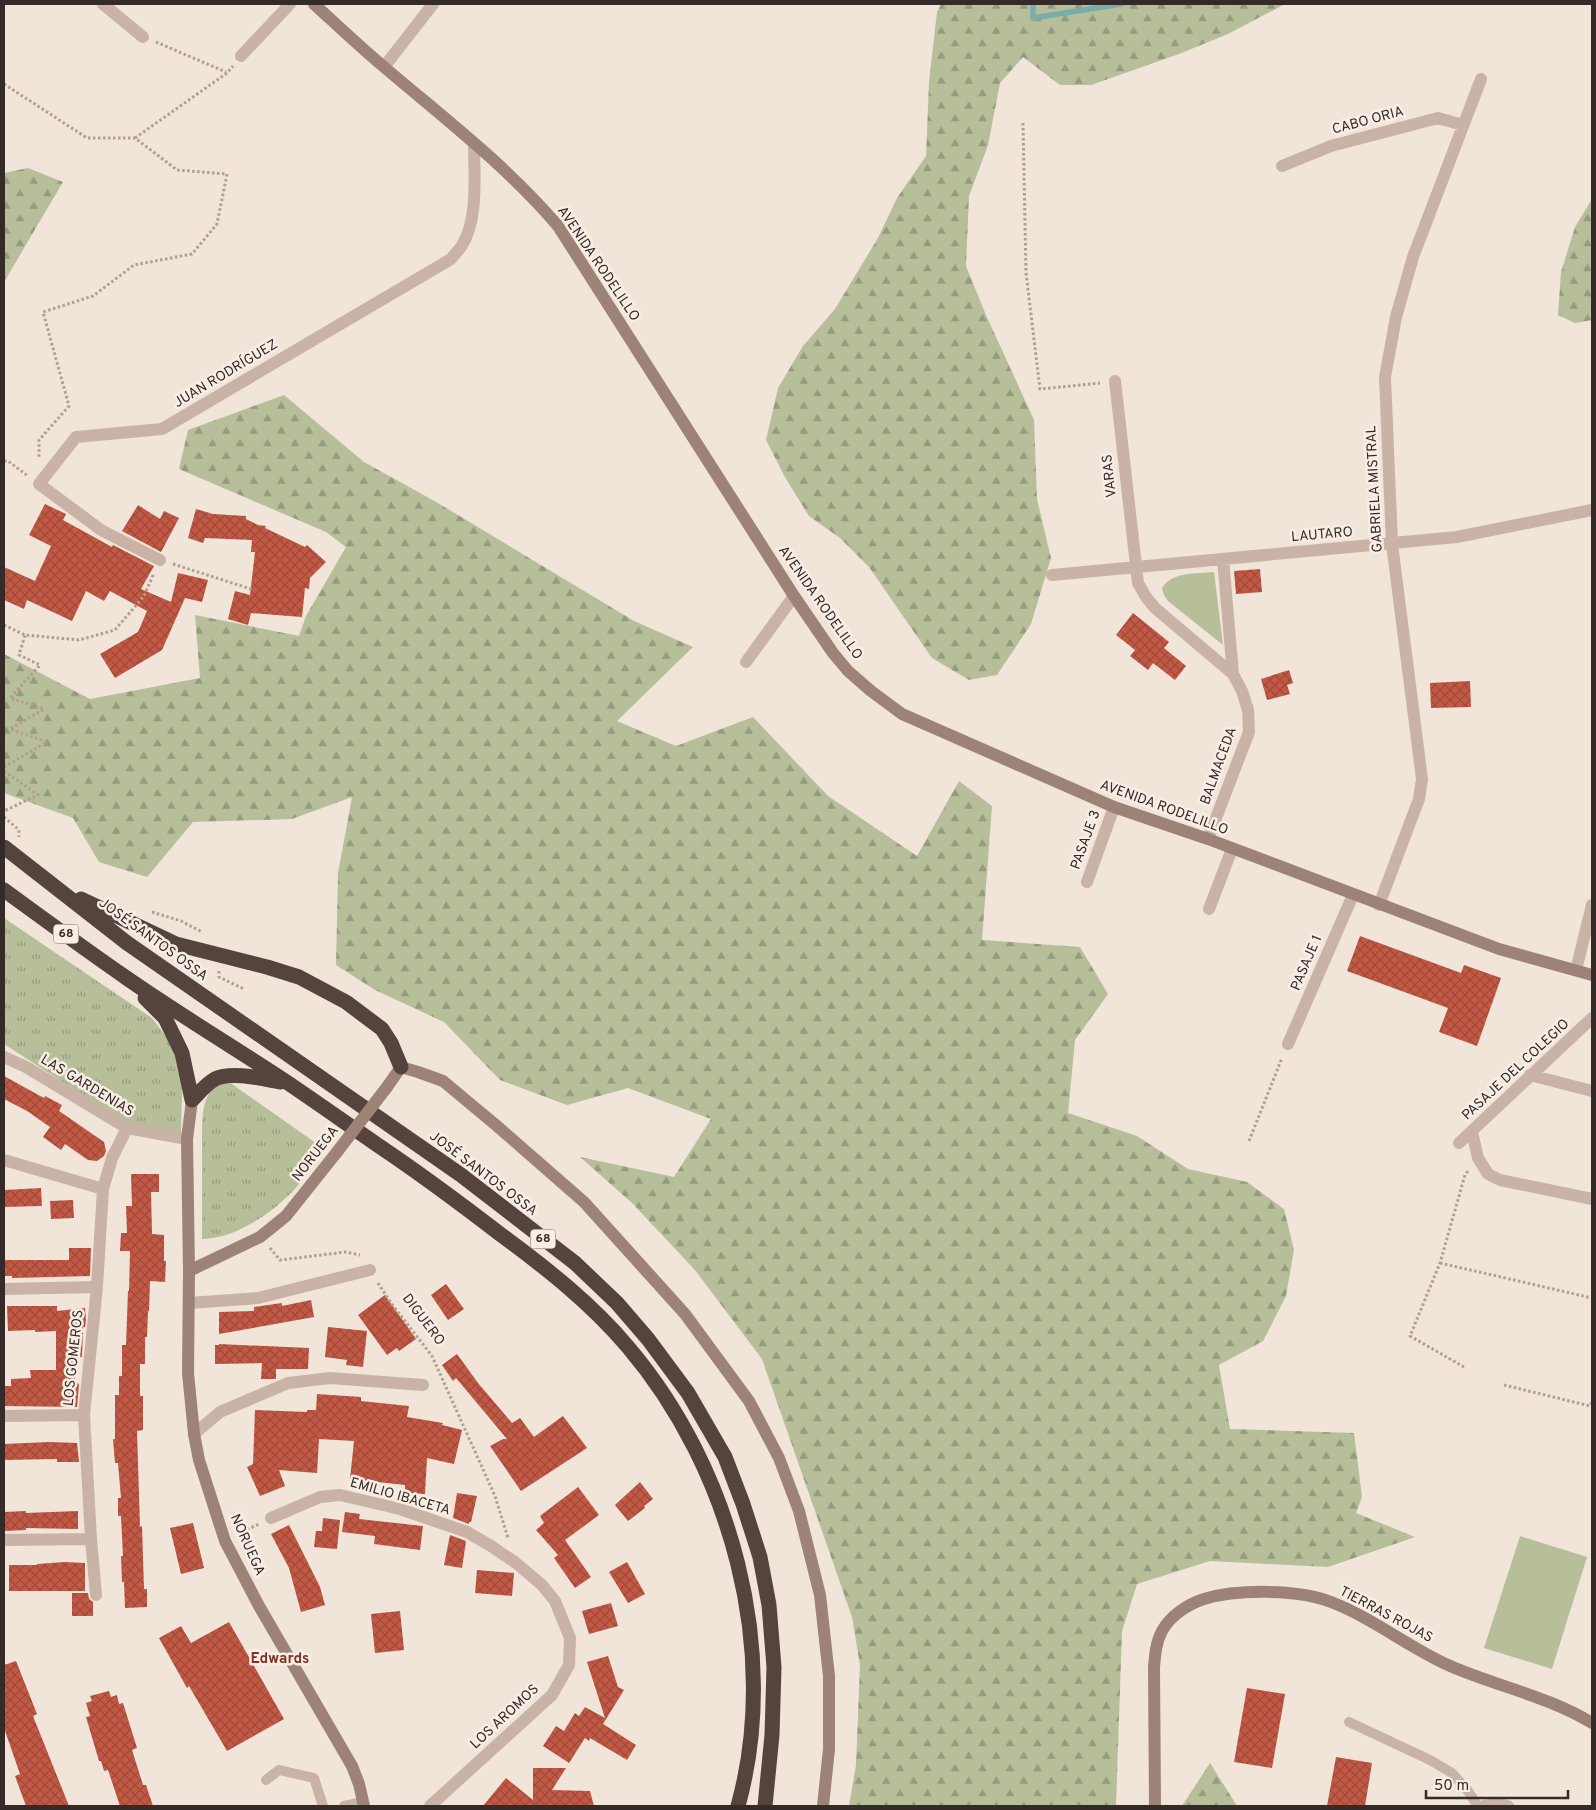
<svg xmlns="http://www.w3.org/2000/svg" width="1596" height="1810" font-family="Overpass,sans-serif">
<defs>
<pattern id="grass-tufts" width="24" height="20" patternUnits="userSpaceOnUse" patternTransform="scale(1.25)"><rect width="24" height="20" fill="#b6bf9a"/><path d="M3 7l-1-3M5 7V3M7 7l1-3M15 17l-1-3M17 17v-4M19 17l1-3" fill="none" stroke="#959b7e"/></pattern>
<pattern id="forest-firs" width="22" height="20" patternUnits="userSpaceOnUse" patternTransform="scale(1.25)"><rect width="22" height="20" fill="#b6bf9a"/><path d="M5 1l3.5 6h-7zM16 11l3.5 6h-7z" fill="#959b7e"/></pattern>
<pattern id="building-cross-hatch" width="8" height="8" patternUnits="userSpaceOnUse" patternTransform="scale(1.25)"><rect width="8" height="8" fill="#c35945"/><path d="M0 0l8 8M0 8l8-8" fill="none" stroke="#9f4a3a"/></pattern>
</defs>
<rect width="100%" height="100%" fill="#f1e4d9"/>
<path fill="url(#grass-tufts)" d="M 4,918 L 152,1018 L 180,1055 L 182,1094 L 181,1132 L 129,1125 L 4,1044 Z
M 216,1084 L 232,1084 L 323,1148 C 316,1160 309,1173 300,1183 C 279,1209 235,1240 202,1239 L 202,1126 C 203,1108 204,1098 216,1084 Z"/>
<path fill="url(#forest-firs)" d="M 941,4 L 1285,4 L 1228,34 L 1179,54 L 1091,85 L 1060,85 L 1023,57 L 1000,83 L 988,145 L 969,196 L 966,266 L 986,315 L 1034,420 L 1037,499 L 1051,558 L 1031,624 L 997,675 L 969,680 L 932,658 L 869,567 L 840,538 L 809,516 L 786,479 L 766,440 L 778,388 L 803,346 L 835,309 L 878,238 L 897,198 L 926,156 L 929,82 L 937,12 Z
M 28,168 L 63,182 L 4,282 L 4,173 Z
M 1592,199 L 1592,320 L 1575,323 L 1558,315 L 1561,272 L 1575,227 Z
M 284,395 L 364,462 L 438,503 L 634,621 L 693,647 L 617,721 L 676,746 L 753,717 L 828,796 L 917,856 L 959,781 L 992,806 L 982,940 L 1080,947 L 1108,994 L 1075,1040 L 1068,1113 L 1137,1136 L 1188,1169 L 1247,1182 L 1284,1209 L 1294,1250 L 1286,1296 L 1263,1341 L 1219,1365 L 1230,1429 L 1354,1433 L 1362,1497 L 1356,1513 L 1415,1537 L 1328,1567 L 1210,1561 L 1137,1584 L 1122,1631 L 1116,1806 L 849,1806 L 856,1765 L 860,1665 L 852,1617 L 762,1359 L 695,1270 L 632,1203 L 580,1157 L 674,1177 L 711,1119 L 628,1088 L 567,1105 L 500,1080 L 444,1022 L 375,990 L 336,965 L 338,873 L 352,797 L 292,819 L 193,822 L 147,877 L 99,862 L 73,818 L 4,793 L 4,654 L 90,699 L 200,678 L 195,615 L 299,636 L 306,616 L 346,547 L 326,532 L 179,469 L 188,430 Z
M 1210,1763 L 1237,1806 L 1182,1806 Z"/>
<path fill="#b6bf9a" d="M 1214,572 L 1223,645 L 1168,601 L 1164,595 L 1162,588 C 1173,571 1196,574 1214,572 Z
M 1520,1536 L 1587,1557 L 1552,1669 L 1484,1648 Z"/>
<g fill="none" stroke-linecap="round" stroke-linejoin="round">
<path stroke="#79adab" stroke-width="5.5" d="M 1033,4 L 1033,18 L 1121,4"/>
</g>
<path fill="url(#building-cross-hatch)" d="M 45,504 L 66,514 L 63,520 L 112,547 L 113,545 L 154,566 L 141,589 L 171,602 L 178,573 L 208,580 L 202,602 L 185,598 L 162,650 L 115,678 L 100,654 L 138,632 L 147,611 L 110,591 L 104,601 L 86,591 L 72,621 L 27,600 L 24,609 L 4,600 L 4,567 L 35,581 L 51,546 L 29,535 Z
M 138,505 L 160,519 L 164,511 L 179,518 L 161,552 L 122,531 Z
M 196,509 L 213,514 L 246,516 L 246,519 L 258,525 L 266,526 L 265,528 L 305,547 L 307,545 L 326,562 L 310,578 L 309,589 L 305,588 L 302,617 L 251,613 L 248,625 L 228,619 L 235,591 L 250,595 L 255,552 L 251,552 L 252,540 L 205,538 L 203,543 L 188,538 Z
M 1260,569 L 1262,592 L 1236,594 L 1234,571 Z
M 1133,613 L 1169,642 L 1164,648 L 1186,666 L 1175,680 L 1153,663 L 1148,670 L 1130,656 L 1135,650 L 1116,635 Z
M 1289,670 L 1293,683 L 1287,685 L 1290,694 L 1267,700 L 1261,679 Z
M 1470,681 L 1471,707 L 1431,708 L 1430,683 Z
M 1360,936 L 1461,973 L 1464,965 L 1501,978 L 1477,1046 L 1439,1032 L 1448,1008 L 1347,971 Z
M 4,1076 L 44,1098 L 45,1096 L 62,1105 L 59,1111 L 104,1142 L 106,1151 L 104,1156 L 97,1161 L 88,1160 L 65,1144 L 61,1150 L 43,1137 L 50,1127 L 27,1111 L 4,1099 Z
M 131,1174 L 159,1174 L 159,1192 L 151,1192 L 152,1234 L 164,1235 L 164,1261 L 166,1261 L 165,1282 L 150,1281 L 149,1311 L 148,1311 L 147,1337 L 145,1337 L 145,1364 L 140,1364 L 140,1396 L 143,1396 L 143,1430 L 137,1431 L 140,1527 L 142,1526 L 144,1589 L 147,1589 L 147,1607 L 125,1608 L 124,1582 L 122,1582 L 121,1556 L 123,1556 L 121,1516 L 118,1516 L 118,1498 L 121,1498 L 118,1463 L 115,1463 L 113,1439 L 115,1439 L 115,1395 L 119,1395 L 119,1376 L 122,1376 L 122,1345 L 126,1345 L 128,1291 L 129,1291 L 130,1251 L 120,1251 L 121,1233 L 127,1233 L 126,1206 L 132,1206 Z
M 41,1188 L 42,1206 L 4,1207 L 4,1190 Z
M 73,1200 L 74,1218 L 51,1219 L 50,1201 Z
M 69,1248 L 91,1248 L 90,1276 L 12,1278 L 12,1276 L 4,1276 L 4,1260 L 69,1260 Z
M 446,1284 L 464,1309 L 448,1320 L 431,1295 Z
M 385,1295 L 416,1339 L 399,1351 L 397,1348 L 387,1355 L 358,1315 Z
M 311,1300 L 314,1317 L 219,1334 L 219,1312 L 254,1311 L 254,1307 L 282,1303 L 282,1306 Z
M 7,1306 L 57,1306 L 57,1311 L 85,1308 L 86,1320 L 85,1327 L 83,1327 L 82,1357 L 74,1357 L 75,1382 L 79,1384 L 77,1407 L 4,1406 L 4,1386 L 11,1386 L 11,1379 L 31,1378 L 30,1370 L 56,1370 L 56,1331 L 35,1332 L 35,1330 L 8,1331 Z
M 328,1327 L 367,1331 L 363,1367 L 346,1365 L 347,1360 L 325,1357 Z
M 219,1344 L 309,1348 L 308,1369 L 276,1369 L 276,1379 L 261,1379 L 262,1363 L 215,1364 L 215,1345 L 219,1345 Z
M 457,1354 L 478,1383 L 512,1423 L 520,1418 L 534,1437 L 563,1416 L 587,1448 L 521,1491 L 490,1446 L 503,1439 L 507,1439 L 456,1378 L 453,1381 L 442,1365 Z
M 317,1394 L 361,1397 L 361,1401 L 409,1406 L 407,1417 L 443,1423 L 442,1425 L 462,1430 L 454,1464 L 427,1458 L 425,1494 L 405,1493 L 405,1485 L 350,1479 L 354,1441 L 319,1439 L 317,1473 L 279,1470 L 285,1486 L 260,1496 L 247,1467 L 253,1464 L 255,1410 L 307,1412 L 307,1410 L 316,1410 Z
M 49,1442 L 77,1443 L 79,1462 L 57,1462 L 57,1459 L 4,1460 L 4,1444 Z
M 640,1482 L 653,1499 L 644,1506 L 645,1508 L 628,1521 L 615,1505 Z
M 578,1487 L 599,1515 L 565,1540 L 591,1577 L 575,1588 L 554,1558 L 558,1555 L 536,1530 L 544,1523 L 540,1516 Z
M 457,1493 L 477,1496 L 471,1522 L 469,1522 L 469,1524 L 453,1518 Z
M 26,1511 L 26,1513 L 78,1511 L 78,1529 L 26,1528 L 26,1530 L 4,1531 L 4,1512 Z
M 345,1512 L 360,1514 L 359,1519 L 423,1526 L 420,1550 L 374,1544 L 375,1536 L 342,1532 Z
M 323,1518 L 340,1520 L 337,1549 L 314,1547 L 316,1531 L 322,1531 Z
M 193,1523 L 204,1568 L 181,1574 L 170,1528 Z
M 289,1525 L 320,1587 L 325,1605 L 301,1612 L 289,1568 L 271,1534 Z
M 450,1535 L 466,1541 L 462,1568 L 444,1565 Z
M 65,1562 L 85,1563 L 85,1591 L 9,1591 L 9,1565 L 37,1565 L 37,1564 Z
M 627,1562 L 645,1594 L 628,1603 L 609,1572 Z
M 477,1570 L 514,1573 L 512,1596 L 475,1593 Z
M 72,1593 L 88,1593 L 89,1599 L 93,1602 L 93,1616 L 72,1616 Z
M 611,1603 L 618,1626 L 589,1634 L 582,1611 Z
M 400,1611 L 404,1650 L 375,1653 L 371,1614 Z
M 229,1622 L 284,1719 L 227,1751 L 189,1686 L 187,1688 L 159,1638 L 181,1626 L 191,1643 Z
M 608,1656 L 618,1687 L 624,1690 L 603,1724 L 636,1745 L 627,1760 L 590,1738 L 589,1741 L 585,1738 L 569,1763 L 543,1746 L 556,1726 L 564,1731 L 575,1713 L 579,1716 L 585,1707 L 605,1718 L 587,1662 Z
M 16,1661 L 37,1714 L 33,1716 L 69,1806 L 26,1806 L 15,1776 L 20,1774 L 4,1728 L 4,1665 Z
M 1247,1688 L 1285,1694 L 1272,1768 L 1234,1762 Z
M 109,1691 L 111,1697 L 117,1695 L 119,1704 L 123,1703 L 137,1748 L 132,1750 L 143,1785 L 146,1785 L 153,1806 L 120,1806 L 108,1770 L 104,1771 L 101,1761 L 99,1761 L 86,1717 L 90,1716 L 86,1703 L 92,1701 L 90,1696 Z
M 1336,1757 L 1372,1763 L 1365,1806 L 1327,1806 Z
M 533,1768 L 566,1768 L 552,1790 L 590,1791 L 594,1806 L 483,1806 L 506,1778 L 533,1800 Z"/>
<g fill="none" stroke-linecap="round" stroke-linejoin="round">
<path stroke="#b49d90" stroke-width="3" stroke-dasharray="2.5 2.5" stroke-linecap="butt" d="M 156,42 L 226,72
M 4,84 L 87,138 L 135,138 L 177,170 L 227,174 L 217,224 L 192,254 L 134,265 L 93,296 L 43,312 L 69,406 L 39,440 L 39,459
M 1023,123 L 1026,273 L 1040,389 L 1100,383
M 135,138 L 227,73 L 233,66
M 4,461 L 8,461 L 28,476
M 173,564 L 254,590
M 4,625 L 25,635 L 79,640 L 115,630 L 144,596 L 154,573
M 4,767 L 47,742 L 10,729 L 44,709 L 10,698 L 40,665 L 19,655 L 25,635
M 4,771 L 38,795 L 4,811
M 4,817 L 19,830 L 19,837
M 152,912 L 181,921 L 202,932
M 219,971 L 219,977 L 244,989
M 1249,1141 L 1282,1058
M 270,1248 L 280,1260 L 346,1252 L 360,1255
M 1440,1263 L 1592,1298
M 378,1283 L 391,1303 L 432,1356 L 495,1496 L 508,1538
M 1464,1367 L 1410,1336 L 1440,1263 L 1465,1175 L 1468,1171
M 1504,1385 L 1590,1406 L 1592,1402
M 238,1534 L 259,1524"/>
<path stroke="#c8b3a6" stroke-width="10" d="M 1349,1722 L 1430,1760 L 1452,1773 L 1468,1791 L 1478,1806
M 266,1780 L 279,1770 L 314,1778 L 323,1806
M 344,1806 L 363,1802"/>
<path stroke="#c8b3a6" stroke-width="12" d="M 103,4 L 143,37
M 241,56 L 290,4
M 384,67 L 433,4
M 1282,166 L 1331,146 L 1438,118 L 1463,125
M 1115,381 L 1138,583 L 1146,597 L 1155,608 L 1233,674
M 160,560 L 101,530 L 39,484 L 76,437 L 162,429 L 451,259 C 454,255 458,251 461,247 C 479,220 474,174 474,144
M 1052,575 L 1457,537 L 1592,510
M 746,662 L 794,596
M 1208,839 L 1249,732 L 1248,710 L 1242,691 L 1233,674 L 1223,559
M 1087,882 L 1114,807
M 1379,905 L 1419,799 L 1422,779 L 1392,544 L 1385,377 L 1396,317 L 1413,257 L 1481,79
M 1209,909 L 1232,849
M 1576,970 L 1592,905
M 1288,1044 L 1353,895
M 4,1057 L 26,1067 L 127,1128 L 187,1139
M 1530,1075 L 1592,1091
M 1472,1132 L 1478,1158 L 1488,1174 L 1500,1180 L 1592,1199
M 1459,1143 L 1592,1018
M 4,1160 L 103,1189
M 4,1289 L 97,1287
M 189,1303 L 258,1298 L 370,1270
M 4,1416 L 84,1415
M 194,1434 L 220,1412 L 288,1383 L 330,1378 L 423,1385
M 271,1518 L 320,1497 L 340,1495 L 400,1509 L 467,1532 L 491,1546 L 516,1563 L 542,1585 L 555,1601 L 570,1638 L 569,1665 L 552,1695 L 430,1806
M 4,1540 L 91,1539
M 96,1595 L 91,1539 L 84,1415 L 97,1287 L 103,1189 L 112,1158 L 127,1128
M 1484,1806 L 1499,1804 L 1508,1806"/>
<path stroke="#9c8277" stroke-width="12" d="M 314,4 C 337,25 360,47 384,67 C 444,118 507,166 558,226 L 794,596 L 833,653 L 848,671 L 871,691 L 902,714 L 1114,807 L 1208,839 L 1499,949 L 1592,975
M 387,1087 L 401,1067 L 418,1072 L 443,1081 L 497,1126 L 584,1202 L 685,1314 L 749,1401 L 779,1458 L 799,1511 L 820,1595 L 829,1676 L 829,1749 L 823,1806
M 192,1100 L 187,1139 L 189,1271 L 188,1373 L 194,1434 L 199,1460 L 225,1541 L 259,1606 L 352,1766 L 359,1784 L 364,1806
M 189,1271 L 260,1237 L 286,1216 L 337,1152
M 1155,1806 L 1154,1667 C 1155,1655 1156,1642 1162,1631 C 1170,1616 1188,1604 1204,1599 C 1237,1589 1299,1589 1331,1602 C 1373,1618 1408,1647 1448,1665 C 1495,1686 1548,1696 1592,1723"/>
<path stroke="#55433e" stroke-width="15" d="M 4,847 L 127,943 L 461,1175 L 575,1263 L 617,1303 L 648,1339 L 688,1393 L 725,1457 L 743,1504 L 760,1557 L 769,1605 L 774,1667 L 772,1735 L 765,1806
M 4,890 C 45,920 86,950 128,979 C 180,1015 235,1048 288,1083 C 319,1104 350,1126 382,1148 C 422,1175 461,1204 500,1234 C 546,1268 591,1303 628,1347 C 731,1468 781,1651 738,1806
M 81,899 L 176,944 L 267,967 L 299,977 L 346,1002 L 382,1029 L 391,1043 L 401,1067
M 145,998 L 165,1018 L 182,1053 L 192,1100
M 192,1100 C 199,1093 206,1084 215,1079 C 232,1071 263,1079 281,1082"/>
<path stroke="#9c8277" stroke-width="12" d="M 337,1152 L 387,1087"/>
</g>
<g text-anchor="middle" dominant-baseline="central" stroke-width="5" stroke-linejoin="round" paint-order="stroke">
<g fill="#f9eee6" stroke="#6f6560" stroke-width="1">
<rect x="53.5" y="924.5" width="25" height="19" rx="4"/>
<rect x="530.5" y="1229.5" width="25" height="19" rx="4"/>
</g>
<g font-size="12" font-weight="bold" fill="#342a27">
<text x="66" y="934">68</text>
<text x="543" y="1239">68</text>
</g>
<g font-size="14" fill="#342a27" stroke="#f9eee6">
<text transform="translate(1368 121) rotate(-15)">CABO ORIA</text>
<text transform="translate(598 264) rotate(56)">AVENIDA RODELILLO</text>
<text transform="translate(226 374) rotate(-31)">JUAN RODRÍGUEZ</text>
<text transform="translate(1110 476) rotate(-96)">VARAS</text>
<text transform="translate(1375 489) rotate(-93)">GABRIELA MISTRAL</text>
<text transform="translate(1322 535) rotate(-5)">LAUTARO</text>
<text transform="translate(820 603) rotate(55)">AVENIDA RODELILLO</text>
<text transform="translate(1219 766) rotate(-70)">BALMACEDA</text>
<text transform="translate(1164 808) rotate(20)">AVENIDA RODELILLO</text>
<text transform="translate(1086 840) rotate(-70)">PASAJE 3</text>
<text transform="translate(153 940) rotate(36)">JOSÉ SANTOS OSSA</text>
<text transform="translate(1307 963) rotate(-67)">PASAJE 1</text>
<text transform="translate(1516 1070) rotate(-43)">PASAJE DEL COLEGIO</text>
<text transform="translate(87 1086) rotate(31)">LAS GARDENIAS</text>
<text transform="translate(316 1154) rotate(-52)">NORUEGA</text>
<text transform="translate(483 1174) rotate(37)">JOSÉ SANTOS OSSA</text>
<text transform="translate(423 1320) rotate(53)">DIGUERO</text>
<text transform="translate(74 1358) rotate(-84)">LOS GOMEROS</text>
<text transform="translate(400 1497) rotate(16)">EMILIO IBACETA</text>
<text transform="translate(247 1545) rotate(66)">NORUEGA</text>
<text transform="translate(1386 1615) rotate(28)">TIERRAS ROJAS</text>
<text transform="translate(505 1717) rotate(-43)">LOS AROMOS</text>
</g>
<g font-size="15" font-weight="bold" fill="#813122" stroke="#f9eee6">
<text x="280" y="1659">Edwards</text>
</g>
</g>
<rect width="1596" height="1810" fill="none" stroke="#342a27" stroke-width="10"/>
<path d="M1426 1790v8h142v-8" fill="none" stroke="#342a27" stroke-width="2.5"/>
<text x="1434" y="1790" font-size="15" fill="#342a27" stroke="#f9eee6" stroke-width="4" paint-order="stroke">50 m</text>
</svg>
